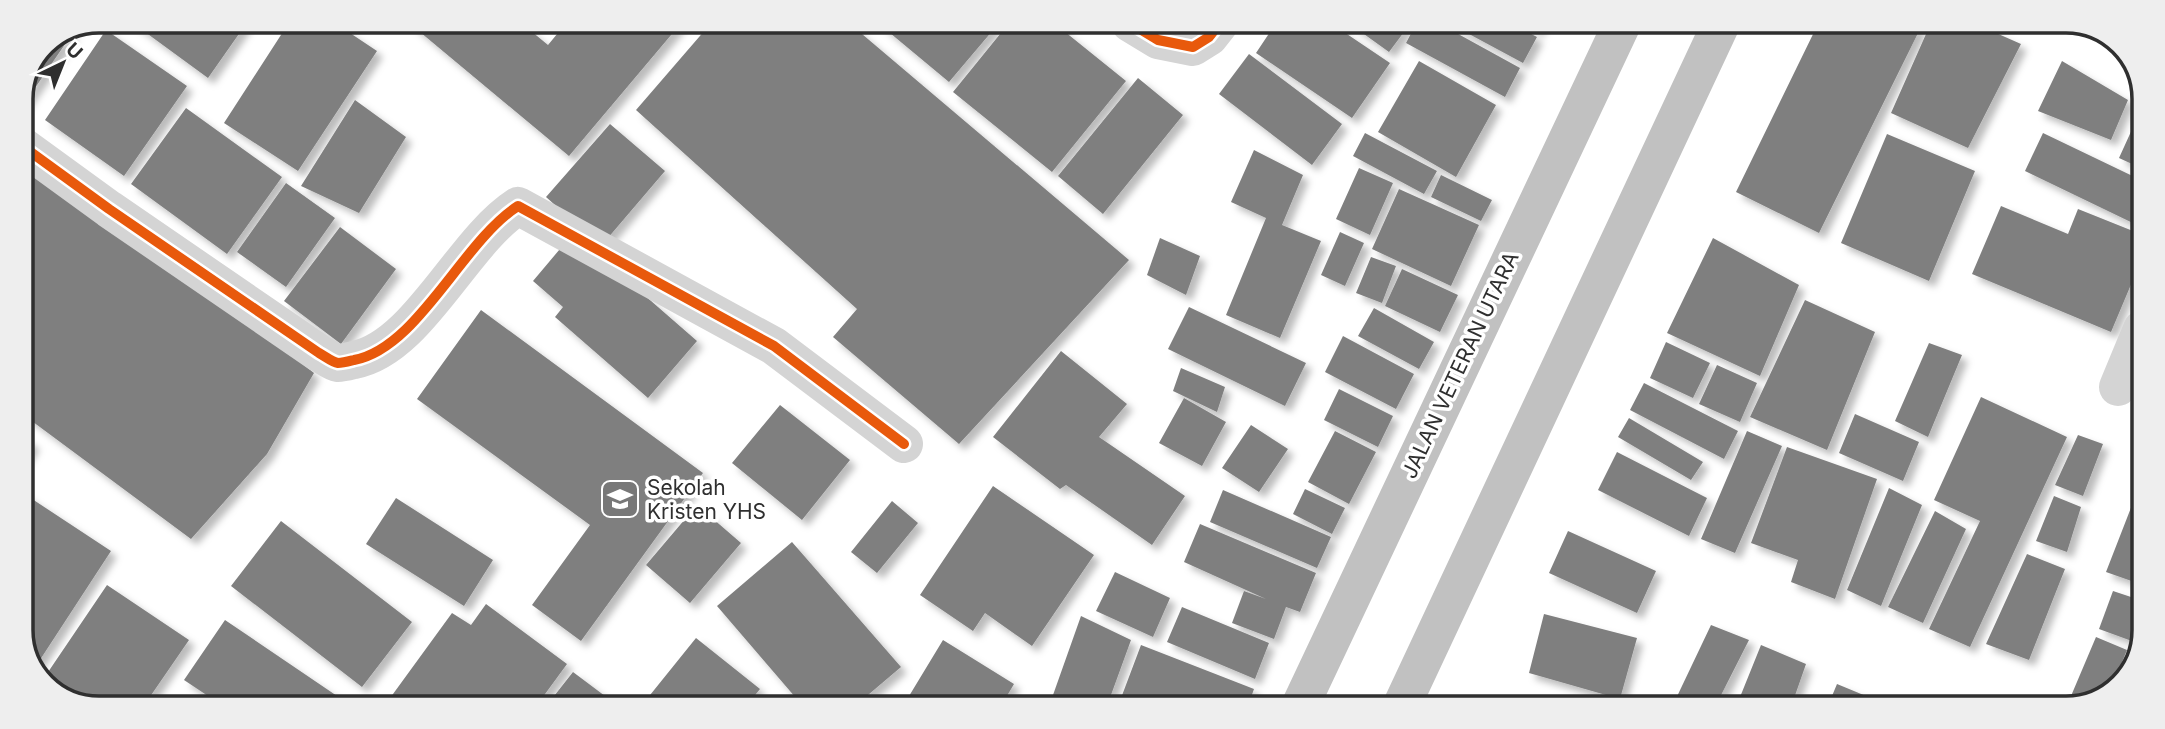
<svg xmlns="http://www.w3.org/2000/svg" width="2165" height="729" font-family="Inter,sans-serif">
<defs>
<filter id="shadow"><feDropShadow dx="6" dy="6" stdDeviation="3.5" flood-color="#0004"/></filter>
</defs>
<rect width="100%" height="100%" fill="#fff"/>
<path fill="#7f7f7f" filter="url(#shadow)" d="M 130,21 L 248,21 L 208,78 Z
M 290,21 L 332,21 L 377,51 L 298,171 L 224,123 Z
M 408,22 L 520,22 L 548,45 L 567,22 L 682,22 L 569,156 Z
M 712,22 L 849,23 L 1129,260 L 959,444 L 833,337 L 857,309 L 636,110 Z
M 878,23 L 999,23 L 949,82 Z
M 1009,23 L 1054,23 L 1126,81 L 1052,172 L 953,92 Z
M 1276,23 L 1332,24 L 1390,63 L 1352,118 L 1256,53 Z
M 1350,24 L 1410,24 L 1389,52 Z
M 1416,24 L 1440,24 L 1520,68 L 1505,97 L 1406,43 Z
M 1457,24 L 1512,24 L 1537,37 L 1523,63 L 1456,27 Z
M 1524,24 L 1542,24 L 1538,31 Z
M 1818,24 L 1922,25 L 1819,233 L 1736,192 Z
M 1930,25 L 1978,25 L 2021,44 L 1968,148 L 1891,113 Z
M 106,30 L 187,86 L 124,176 L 45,120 Z
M 74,31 L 24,104 L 21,102 L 21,95 L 44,44 Z
M 1249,54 L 1342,124 L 1312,165 L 1219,94 Z
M 1419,61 L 1496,105 L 1456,177 L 1378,132 Z
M 2062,61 L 2128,100 L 2111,140 L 2038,111 Z
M 1138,78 L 1183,115 L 1103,214 L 1058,176 Z
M 355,100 L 406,137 L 359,213 L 301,186 Z
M 2144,103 L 2143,169 L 2119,158 Z
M 186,108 L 282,177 L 227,254 L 131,184 Z
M 610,124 L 665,171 L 601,246 L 546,197 Z
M 1365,133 L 1437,171 L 1424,194 L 1353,156 Z
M 2043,133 L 2143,181 L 2143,212 L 2137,225 L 2025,171 Z
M 1887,134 L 1975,171 L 1929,281 L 1841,243 Z
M 21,149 L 106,210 L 314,373 L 267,454 L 191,539 L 21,413 Z
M 1254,150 L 1303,175 L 1282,225 L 1321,241 L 1280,338 L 1226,315 L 1266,218 L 1231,202 Z
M 1359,168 L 1393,183 L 1370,235 L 1336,219 Z
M 1441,175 L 1492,200 L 1481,221 L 1431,197 Z
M 286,183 L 335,218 L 286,287 L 237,252 Z
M 1399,189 L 1479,225 L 1451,286 L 1372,249 Z
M 2001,206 L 2068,234 L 2078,209 L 2143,235 L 2143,256 L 2111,332 L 1972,274 Z
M 340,227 L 396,269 L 341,344 L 284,301 Z
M 1340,232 L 1364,243 L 1345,286 L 1321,275 Z
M 1160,238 L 1200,256 L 1186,295 L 1147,275 Z
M 1713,238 L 1799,285 L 1760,376 L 1667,333 Z
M 565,243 L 604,260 L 697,341 L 648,398 L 555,317 L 563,307 L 533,281 Z
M 1371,257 L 1396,266 L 1382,303 L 1356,293 Z
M 1402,269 L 1458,295 L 1440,332 L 1385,306 Z
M 1805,300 L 1875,332 L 1827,450 L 1750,417 Z
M 1189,307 L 1306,363 L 1285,406 L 1168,349 Z
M 1374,308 L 1434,342 L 1419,369 L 1358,336 Z
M 481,310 L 703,473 L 581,641 L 532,605 L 590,525 L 417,399 Z
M 1343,336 L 1414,374 L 1396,409 L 1325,372 Z
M 1666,342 L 1710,363 L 1693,398 L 1650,378 Z
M 1929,343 L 1962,355 L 1928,437 L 1895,421 Z
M 1061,351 L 1127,404 L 1099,437 L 1185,496 L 1152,545 L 1066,485 L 1060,489 L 993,437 Z
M 1717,365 L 1757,383 L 1740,422 L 1699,404 Z
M 1181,368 L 1225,387 L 1217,412 L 1173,391 Z
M 1644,383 L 1738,431 L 1724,459 L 1630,410 Z
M 1339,389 L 1393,416 L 1378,447 L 1324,420 Z
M 1981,397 L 2067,437 L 1970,647 L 1929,629 L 1980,521 L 1934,500 Z
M 1184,398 L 1226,422 L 1202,466 L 1159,443 Z
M 780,405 L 850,460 L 802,520 L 732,463 Z
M 1855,414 L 1919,442 L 1903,481 L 1839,453 Z
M 1629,418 L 1703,462 L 1691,480 L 1618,437 Z
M 1251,425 L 1288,449 L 1259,492 L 1222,468 Z
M 1335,431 L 1376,452 L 1349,504 L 1308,482 Z
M 1747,431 L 1782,446 L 1735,553 L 1701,539 Z
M 21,435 L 34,444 L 21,464 Z
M 2078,435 L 2103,444 L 2083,496 L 2055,485 Z
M 1787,447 L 1877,479 L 1835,599 L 1791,582 L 1798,560 L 1751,543 Z
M 1617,452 L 1707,498 L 1689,536 L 1598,490 Z
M 2141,482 L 2140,584 L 2106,572 Z
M 993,486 L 1094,555 L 1032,646 L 985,613 L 973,631 L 920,595 Z
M 1889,488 L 1922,505 L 1881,606 L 1847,590 Z
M 1305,489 L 1345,508 L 1332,534 L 1293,514 Z
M 1223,490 L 1331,537 L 1317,568 L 1210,522 Z
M 23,493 L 111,551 L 34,669 L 21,635 Z
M 2054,496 L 2081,507 L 2067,552 L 2036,541 Z
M 396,498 L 493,560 L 464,606 L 366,544 Z
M 892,501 L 918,523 L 877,573 L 851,552 Z
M 697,505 L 741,543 L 690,603 L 646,565 Z
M 1935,511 L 1966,529 L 1923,623 L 1888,607 Z
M 281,521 L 412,622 L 362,687 L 231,586 Z
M 1200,524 L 1316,573 L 1300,612 L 1286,607 L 1274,639 L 1232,623 L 1244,591 L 1266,599 L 1184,562 Z
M 1568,531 L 1656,571 L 1637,613 L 1549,573 Z
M 792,542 L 901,667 L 855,706 L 802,705 L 717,606 Z
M 2027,554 L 2065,569 L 2029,660 L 1986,644 Z
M 1115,572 L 1170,598 L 1153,637 L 1096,611 Z
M 107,585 L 189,640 L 145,704 L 75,704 L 42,681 Z
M 2113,591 L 2140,600 L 2140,644 L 2099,629 Z
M 486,604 L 567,664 L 537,705 L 385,705 L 452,613 L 471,625 Z
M 1182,607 L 1269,643 L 1255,679 L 1167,642 Z
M 1544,614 L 1637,638 L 1620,699 L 1529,673 Z
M 1081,616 L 1131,640 L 1107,706 L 1085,706 L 1053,695 Z
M 225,620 L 340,698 L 336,704 L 220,704 L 184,680 Z
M 1711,625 L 1749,640 L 1715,707 L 1672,707 Z
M 2096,637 L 2127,650 L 2109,693 L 2084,702 L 2071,696 Z
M 696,638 L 760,689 L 747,705 L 642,705 Z
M 943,640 L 1014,684 L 1001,706 L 903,706 Z
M 1141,645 L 1254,689 L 1248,706 L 1118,706 Z
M 1761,645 L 1806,664 L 1791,707 L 1736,707 Z
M 573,672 L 617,705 L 547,705 Z
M 1837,684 L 1895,708 L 1827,708 Z
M 1498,695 L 1522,707 L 1492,707 Z"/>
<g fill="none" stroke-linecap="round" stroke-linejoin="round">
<path stroke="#d4d4d4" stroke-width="38" d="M 1130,23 L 1158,40 L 1193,47 L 1209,37 L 1220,23
M 21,145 L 109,209 L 319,353 C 325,356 332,362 338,363 C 343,363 350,361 354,360 C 418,348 462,242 518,206 L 774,346 L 904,444
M 2118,387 L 2142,329"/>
<path stroke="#c1c1c1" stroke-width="38" d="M 1300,706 L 1622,24
M 1401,707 L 1721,24"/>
<defs>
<path id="cycleway" d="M 1130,23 L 1158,40 L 1193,47 L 1209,37 L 1220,23
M 21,145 L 109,209 L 319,353 C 325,356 332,362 338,363 C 343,363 350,361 354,360 C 418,348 462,242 518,206 L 774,346 L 904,444"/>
</defs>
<use href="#cycleway" stroke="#fff" stroke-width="15"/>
<use href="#cycleway" stroke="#e8590c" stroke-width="10"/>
</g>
<defs>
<symbol id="school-square" viewBox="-11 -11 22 22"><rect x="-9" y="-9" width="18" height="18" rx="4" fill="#787878" stroke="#fff"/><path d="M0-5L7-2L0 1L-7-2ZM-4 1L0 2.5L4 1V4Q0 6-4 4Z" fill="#fff"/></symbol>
</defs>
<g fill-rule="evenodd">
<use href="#school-square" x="598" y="477" width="44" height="44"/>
</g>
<g text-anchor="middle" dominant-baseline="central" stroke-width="7" stroke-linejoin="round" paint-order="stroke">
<g font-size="21" fill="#2f2f2f" stroke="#fff">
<text transform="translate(1460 365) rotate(-65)">JALAN VETERAN UTARA</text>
</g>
<g font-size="21" fill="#2f2f2f" stroke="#fff" text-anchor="start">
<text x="647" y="487">Sekolah<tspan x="647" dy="24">Kristen YHS</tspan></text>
</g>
</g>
<path d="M0 0H2165V729H0ZM99 33H2066A66 66 0 0 1 2132 99V630A66 66 0 0 1 2066 696H99A66 66 0 0 1 33 630V99A66 66 0 0 1 99 33Z" fill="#eee" fill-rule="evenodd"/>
<path fill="none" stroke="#2f2f2f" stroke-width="3.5" d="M99 33H2066A66 66 0 0 1 2132 99V630A66 66 0 0 1 2066 696H99A66 66 0 0 1 33 630V99A66 66 0 0 1 99 33Z"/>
<g transform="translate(63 63) rotate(43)" stroke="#ffffff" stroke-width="5" paint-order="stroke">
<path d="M0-5L12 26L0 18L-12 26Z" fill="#2f2f2f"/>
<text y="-10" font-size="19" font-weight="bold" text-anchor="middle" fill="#2f2f2f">U</text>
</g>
</svg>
